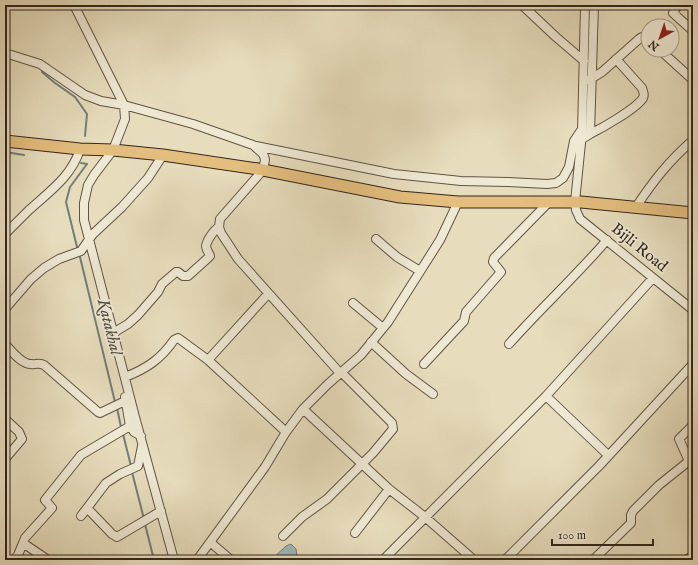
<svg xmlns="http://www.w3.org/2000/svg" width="698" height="565" font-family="'IM FELL English',serif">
<rect width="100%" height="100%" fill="#e7ddbd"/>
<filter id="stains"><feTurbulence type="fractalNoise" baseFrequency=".005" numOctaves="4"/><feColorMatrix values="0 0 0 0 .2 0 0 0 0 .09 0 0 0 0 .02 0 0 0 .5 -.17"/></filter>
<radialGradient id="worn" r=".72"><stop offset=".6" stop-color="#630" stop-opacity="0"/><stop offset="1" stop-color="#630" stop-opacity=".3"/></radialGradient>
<path fill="#9cb9bc" stroke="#727e7c" d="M 291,544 L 296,549 L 297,556 L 296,560 L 271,560 L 286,546 Z"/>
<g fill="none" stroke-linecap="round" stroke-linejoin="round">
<path stroke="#727e7c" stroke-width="2" d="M 42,72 L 55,83 L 75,97 L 87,114 L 85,136
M 5,152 L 24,155
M 81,163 L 87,164
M 77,247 L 66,202 L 70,187 L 87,164
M 80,257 L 115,402
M 117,408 L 121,427
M 123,434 L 131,466
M 132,472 L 144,519
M 145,524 L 154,560"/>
<defs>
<path id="minor" d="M 74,5 L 124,105 L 125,119 L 113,150 L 94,175 L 88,185 L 84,203 L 84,220 L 135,417 L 174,560
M 522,5 L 556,37 L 584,61
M 585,5 L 582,133 L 575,202 L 576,210 L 580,219 L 693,310
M 678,5 L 673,13 L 693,31
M 660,50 L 693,80
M 5,53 L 40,64 L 85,95 L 101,101 L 124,105 L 193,124 L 253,145 L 262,153 L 264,156 L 265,160 L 263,170 L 220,219 L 219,227 L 221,233 L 238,259 L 340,373
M 589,80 L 602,72 L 639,39 L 642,37 L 648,40
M 590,134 C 602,128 636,109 643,98 C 645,94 643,92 642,88 L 616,59
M 582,139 L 590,134 L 594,5
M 256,146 L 394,174 L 461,181 L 508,182 L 547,184 L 556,183 L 563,178 L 569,167 L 574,141 L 582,129
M 636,207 C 654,180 669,161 693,140
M 5,234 C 13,226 21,218 29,210 C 49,192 72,176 80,149
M 376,239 L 397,257 L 420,271
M 353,303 L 383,328
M 5,309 L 31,279 L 44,268 L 59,259 L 81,251 L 93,234 L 122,207 L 148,178 L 163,155
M 113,333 L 128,324 L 138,315 L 158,292 L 162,284 L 176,272 L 178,272 L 183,276 L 188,276 L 208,258 L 210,256 C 209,253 206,249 206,246 C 207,240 214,230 219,227
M 371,342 L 406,374 L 433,394
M 5,344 C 12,351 21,364 31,364 C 36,365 39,362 44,365 L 98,412 L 100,413 L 125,401
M 509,344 C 541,308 576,276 607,240
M 208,360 L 268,294
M 424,364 L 464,321 L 466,312 L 501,272 L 493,262 L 494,258 L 549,202
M 125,377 C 146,369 161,359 174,340 L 178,338 L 208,360 L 286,432
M 546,396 L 608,455
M 125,397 L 130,426 L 134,432 L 141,436
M 303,409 L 389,489 L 425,517 L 474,560
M 5,419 L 19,432 L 22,439 L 5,459
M 689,461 L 679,439 L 693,425
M 87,508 L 112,534 L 117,537 L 161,511
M 81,516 L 106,483 L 120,474 L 138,466 L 142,446
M 355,533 L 389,489
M 283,536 L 302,517 L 327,499 L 373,453 L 393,429 L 392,423 L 341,372
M 210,542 L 231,560
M 14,560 L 18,555 L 23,543
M 48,560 L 23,543 L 25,538 L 52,508 L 45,500 L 81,455 L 130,426
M 197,560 L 265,467 L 286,432 L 303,409 L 328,384 L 361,355 L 388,322 L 440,240 L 458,202
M 383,560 L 546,396 L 653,278
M 505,560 L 599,466 L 693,364
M 593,560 L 631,523 L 631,515 L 633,511 L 659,485 L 689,461 L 693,468
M 685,560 L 693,556"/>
<path id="major" d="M 5,141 L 80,149 L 113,150 L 163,155 L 258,169 L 400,197 L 458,202 L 581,202 L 693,213"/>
</defs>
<use href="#minor" stroke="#605445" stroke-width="10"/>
<use href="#major" stroke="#33261d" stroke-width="13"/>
<use href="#minor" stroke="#efe9d4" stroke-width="8"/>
<use href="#major" stroke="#e4be7e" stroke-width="11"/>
</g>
<g text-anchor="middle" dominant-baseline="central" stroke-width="3.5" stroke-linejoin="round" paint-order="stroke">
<g font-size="16" fill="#33261d" stroke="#efe9d4">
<text transform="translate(639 248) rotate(39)">Bijli Road</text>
</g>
<g font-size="17" font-style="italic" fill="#4d4b45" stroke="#efe9d4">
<text transform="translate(109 327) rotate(76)">Katakhal</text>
</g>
</g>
<rect width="698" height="565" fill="none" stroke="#e7ddbd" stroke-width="20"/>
<rect x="6" y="6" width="686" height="553" fill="none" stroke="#33261d" stroke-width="2"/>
<rect x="10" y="10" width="678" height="545" fill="none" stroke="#33261d"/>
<g transform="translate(660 38) rotate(220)"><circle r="19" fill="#efe9d4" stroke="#a49b8b"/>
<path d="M0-3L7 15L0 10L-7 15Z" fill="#8f2418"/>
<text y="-6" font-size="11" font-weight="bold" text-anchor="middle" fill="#33261d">N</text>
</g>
<path d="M552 539v6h101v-6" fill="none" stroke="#33261d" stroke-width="2"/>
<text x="558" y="539" font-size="12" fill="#33261d" stroke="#efe9d4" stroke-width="3" paint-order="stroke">100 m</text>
<rect width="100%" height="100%" filter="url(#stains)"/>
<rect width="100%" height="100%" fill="url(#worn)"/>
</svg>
